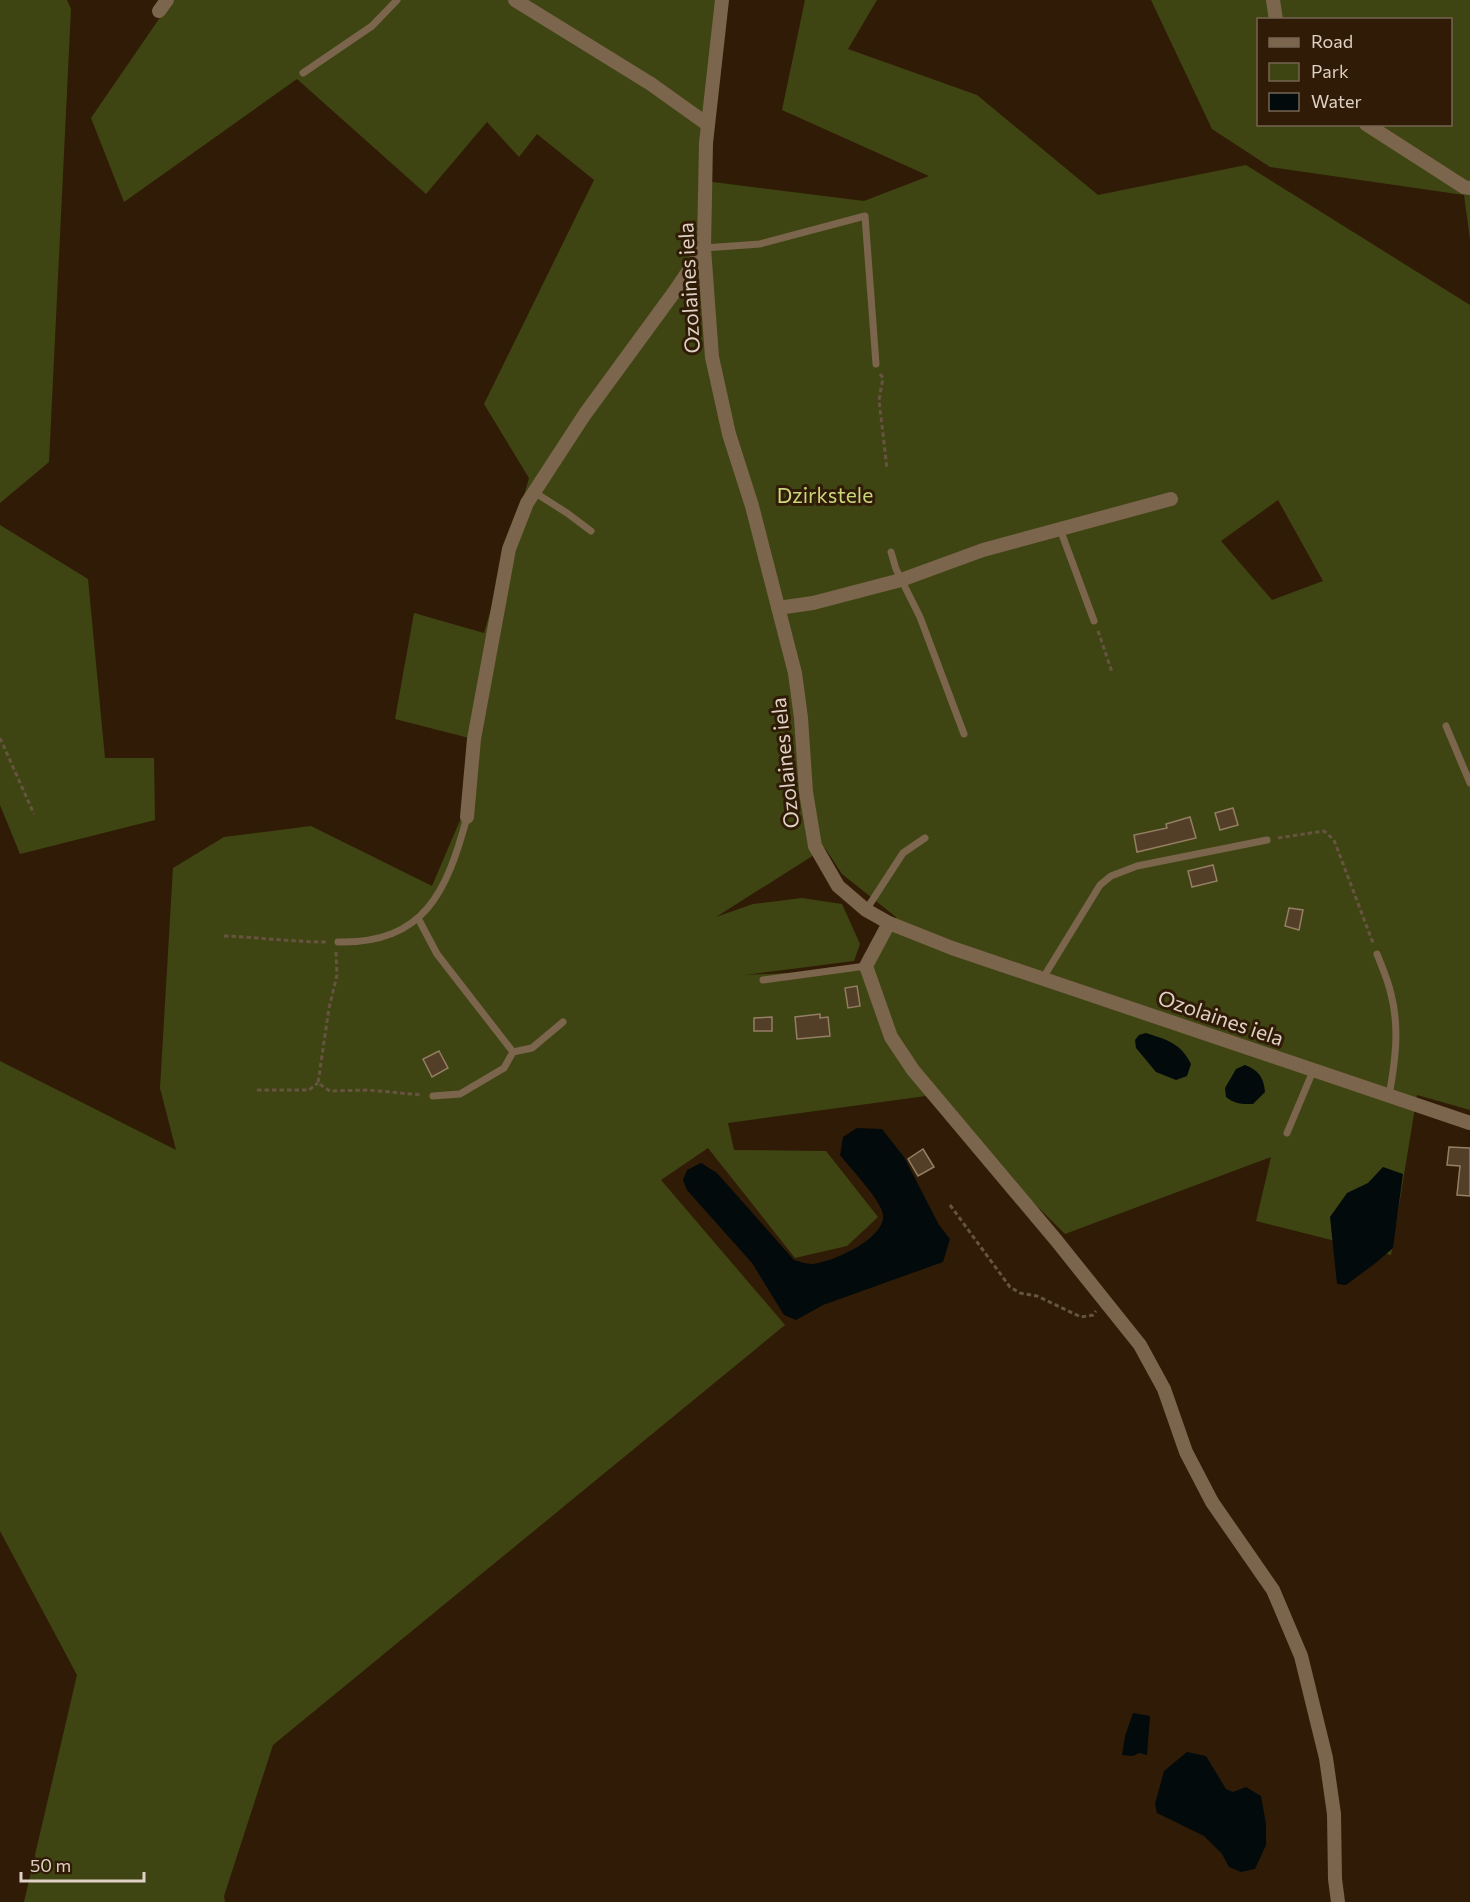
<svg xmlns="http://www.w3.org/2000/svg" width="1470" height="1902" font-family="Commissioner,sans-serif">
<rect width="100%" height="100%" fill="#301c06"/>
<path fill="#3f4512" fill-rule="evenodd" d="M 0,0 L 67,0 L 71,9 L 49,462 L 0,503 Z
M 172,0 L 724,0 L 705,181 L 864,201 L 929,176 L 782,110 L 805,0 L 877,0 L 848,49 L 977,95 L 1098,195 L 1246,165 L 1470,305 L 1470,1110 L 1417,1095 L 1391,1255 L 1256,1221 L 1271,1157 L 1065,1234 L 926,1096 L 728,1123 L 734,1150 L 826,1151 L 878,1217 L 847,1246 L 795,1258 L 708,1148 L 661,1180 L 785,1325 L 273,1745 L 224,1896 L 225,1902 L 24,1902 L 77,1675 L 0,1531 L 0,1061 L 176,1150 L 160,1088 L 173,868 L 224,837 L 311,826 L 432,886 L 461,818 L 469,738 L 395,719 L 414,613 L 484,633 L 529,478 L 484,404 L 594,180 L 537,134 L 519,157 L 487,122 L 426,194 L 297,79 L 124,202 L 91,118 ZM 1278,500 L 1323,581 L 1272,600 L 1221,541 ZM 825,848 L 842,874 L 896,917 L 868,969 L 745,975 L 854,961 L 860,944 L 842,904 L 802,898 L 753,904 L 716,917 Z
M 1151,0 L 1470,0 L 1470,239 L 1464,195 L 1270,167 L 1212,129 ZM 1258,20 L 1450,20 L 1450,124 L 1258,124 Z
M 0,525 L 88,579 L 105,758 L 154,758 L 155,820 L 20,854 L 0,805 Z"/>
<path fill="#020a0c" d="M 1146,1033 C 1167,1040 1181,1043 1191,1064 L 1187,1076 L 1176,1080 L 1156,1072 L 1136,1048 L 1135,1040 L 1139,1035 Z
M 1245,1065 C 1258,1070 1264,1077 1265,1092 L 1253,1104 C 1242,1104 1234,1104 1226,1097 L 1225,1088 L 1236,1069 Z
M 857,1128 L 882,1129 L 904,1157 L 939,1225 L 950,1239 L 943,1262 L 823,1305 L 796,1320 L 784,1315 L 752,1263 L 687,1190 L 683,1180 L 687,1170 L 701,1163 L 717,1173 L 794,1260 C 799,1261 806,1264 812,1264 C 832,1263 886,1238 883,1215 C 882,1201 850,1168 840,1155 L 843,1137 Z
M 1383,1167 L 1403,1174 L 1393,1248 L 1377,1262 L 1346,1285 L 1337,1284 L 1330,1217 L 1347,1193 L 1368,1183 Z
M 1133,1713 L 1150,1716 L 1147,1755 L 1140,1753 L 1132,1756 L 1122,1755 L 1125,1736 Z
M 1187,1752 L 1206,1756 L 1226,1789 L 1233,1792 L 1246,1787 L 1261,1796 L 1266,1824 L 1266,1845 L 1255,1869 L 1241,1872 L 1229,1867 L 1222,1854 L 1204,1836 L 1157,1813 L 1155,1804 L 1164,1771 Z"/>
<path fill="#533f27" stroke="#947e64" stroke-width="1.5" d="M 1233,808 L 1238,825 L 1220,830 L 1215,813 Z
M 1190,817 L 1196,838 L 1137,852 L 1134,835 L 1167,828 L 1166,824 Z
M 1213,865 L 1217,881 L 1192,887 L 1188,871 Z
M 1289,908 L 1303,910 L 1299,930 L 1285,926 Z
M 857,986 L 860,1006 L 848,1008 L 845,988 Z
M 820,1014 L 820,1018 L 828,1017 L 830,1036 L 797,1039 L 795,1017 Z
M 772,1017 L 772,1031 L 754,1031 L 754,1018 Z
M 439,1051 L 448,1068 L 432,1077 L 423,1059 Z
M 1449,1147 L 1470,1148 L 1470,1196 L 1457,1195 L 1460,1166 L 1447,1165 Z
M 923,1149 L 934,1167 L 918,1176 L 908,1159 Z"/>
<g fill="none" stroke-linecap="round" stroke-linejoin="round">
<path stroke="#665441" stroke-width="3" stroke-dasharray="4.5 3" stroke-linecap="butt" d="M 880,374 L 883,378 L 879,400 L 887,469
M 1098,631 L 1112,672
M 0,738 L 34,814
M 1278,838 L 1324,831 L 1334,840 L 1373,943
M 224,936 C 258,937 292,942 326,942
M 336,952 L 337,975 L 329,1008 L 318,1083 L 330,1091 L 368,1090 L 422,1095
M 257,1090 L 309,1090 L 318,1083
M 950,1205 L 1010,1287 L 1020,1293 L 1037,1296 L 1081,1317 L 1093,1315 L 1096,1311"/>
<path stroke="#7c654d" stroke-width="7" d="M 303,73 L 372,26 L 397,0
M 704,248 L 760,244 L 865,216 L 876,364
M 534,492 L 567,513 L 591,531
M 1060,529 L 1094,621
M 891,552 L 896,569 L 920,617 L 964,734
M 1446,726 L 1470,783
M 866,910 L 903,853 L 925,838
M 419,920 L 437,954 L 513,1052 L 532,1048 L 563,1022
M 338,942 C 425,944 447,891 467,817
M 1377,954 C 1382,967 1388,980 1391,994 C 1400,1028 1395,1063 1389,1096
M 1043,978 L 1100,885 L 1111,876 L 1137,866 L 1267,840
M 763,980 L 866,966
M 433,1096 L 460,1094 L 504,1068 L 513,1052
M 1287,1133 L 1313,1071"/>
<path stroke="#7c654d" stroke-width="14" d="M 515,0 L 651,84 L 707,124
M 722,0 L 706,143 L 704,248 L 712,357 L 729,434 L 752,506 L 795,673 L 801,718 L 806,792 L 815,846 L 838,886 L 866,910 L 889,923 L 952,948 L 1470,1123
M 1273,0 L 1276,20
M 159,11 L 167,0
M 1366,124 L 1464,187 L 1470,188
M 778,608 L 813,603 L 901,580 L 983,550 L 1171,499
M 467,817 L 474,739 L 509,549 L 527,503 L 585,414 L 675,291 L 704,248
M 889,923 L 866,966 L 891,1037 L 913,1070 L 1056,1240 L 1140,1345 L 1164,1389 L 1186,1452 L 1212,1502 L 1273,1590 L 1301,1656 L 1326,1758 L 1334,1814 L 1335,1879 L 1338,1902"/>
</g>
<g text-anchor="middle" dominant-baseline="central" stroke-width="6" stroke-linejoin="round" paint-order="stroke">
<g font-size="21" fill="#dfd1c5" stroke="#301c06">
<text transform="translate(688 288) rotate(-93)">Ozolaines iela</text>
<text transform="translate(784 763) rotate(-96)">Ozolaines iela</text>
<text transform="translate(1221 1017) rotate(19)">Ozolaines iela</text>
</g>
<g font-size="21" fill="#cad67b" stroke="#301c06">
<text x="825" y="494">Dzirkstele</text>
</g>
</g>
<rect x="1257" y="18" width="195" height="108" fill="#301c06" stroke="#766452" stroke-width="1.5"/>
<rect x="1269" y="38" width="30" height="9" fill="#7c654d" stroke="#766452" stroke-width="1.5"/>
<text x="1311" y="48" font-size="18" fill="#dfd1c5">Road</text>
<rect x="1269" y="63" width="30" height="18" fill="#3f4512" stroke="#766452" stroke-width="1.5"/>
<text x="1311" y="78" font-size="18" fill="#dfd1c5">Park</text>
<rect x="1269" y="93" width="30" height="18" fill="#020a0c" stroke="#766452" stroke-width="1.5"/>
<text x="1311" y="108" font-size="18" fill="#dfd1c5">Water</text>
<path d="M21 1872v9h123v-9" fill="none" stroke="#dfd1c5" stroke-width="3"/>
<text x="30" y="1872" font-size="18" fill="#dfd1c5" stroke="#301c06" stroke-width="4.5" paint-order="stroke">50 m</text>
</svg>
